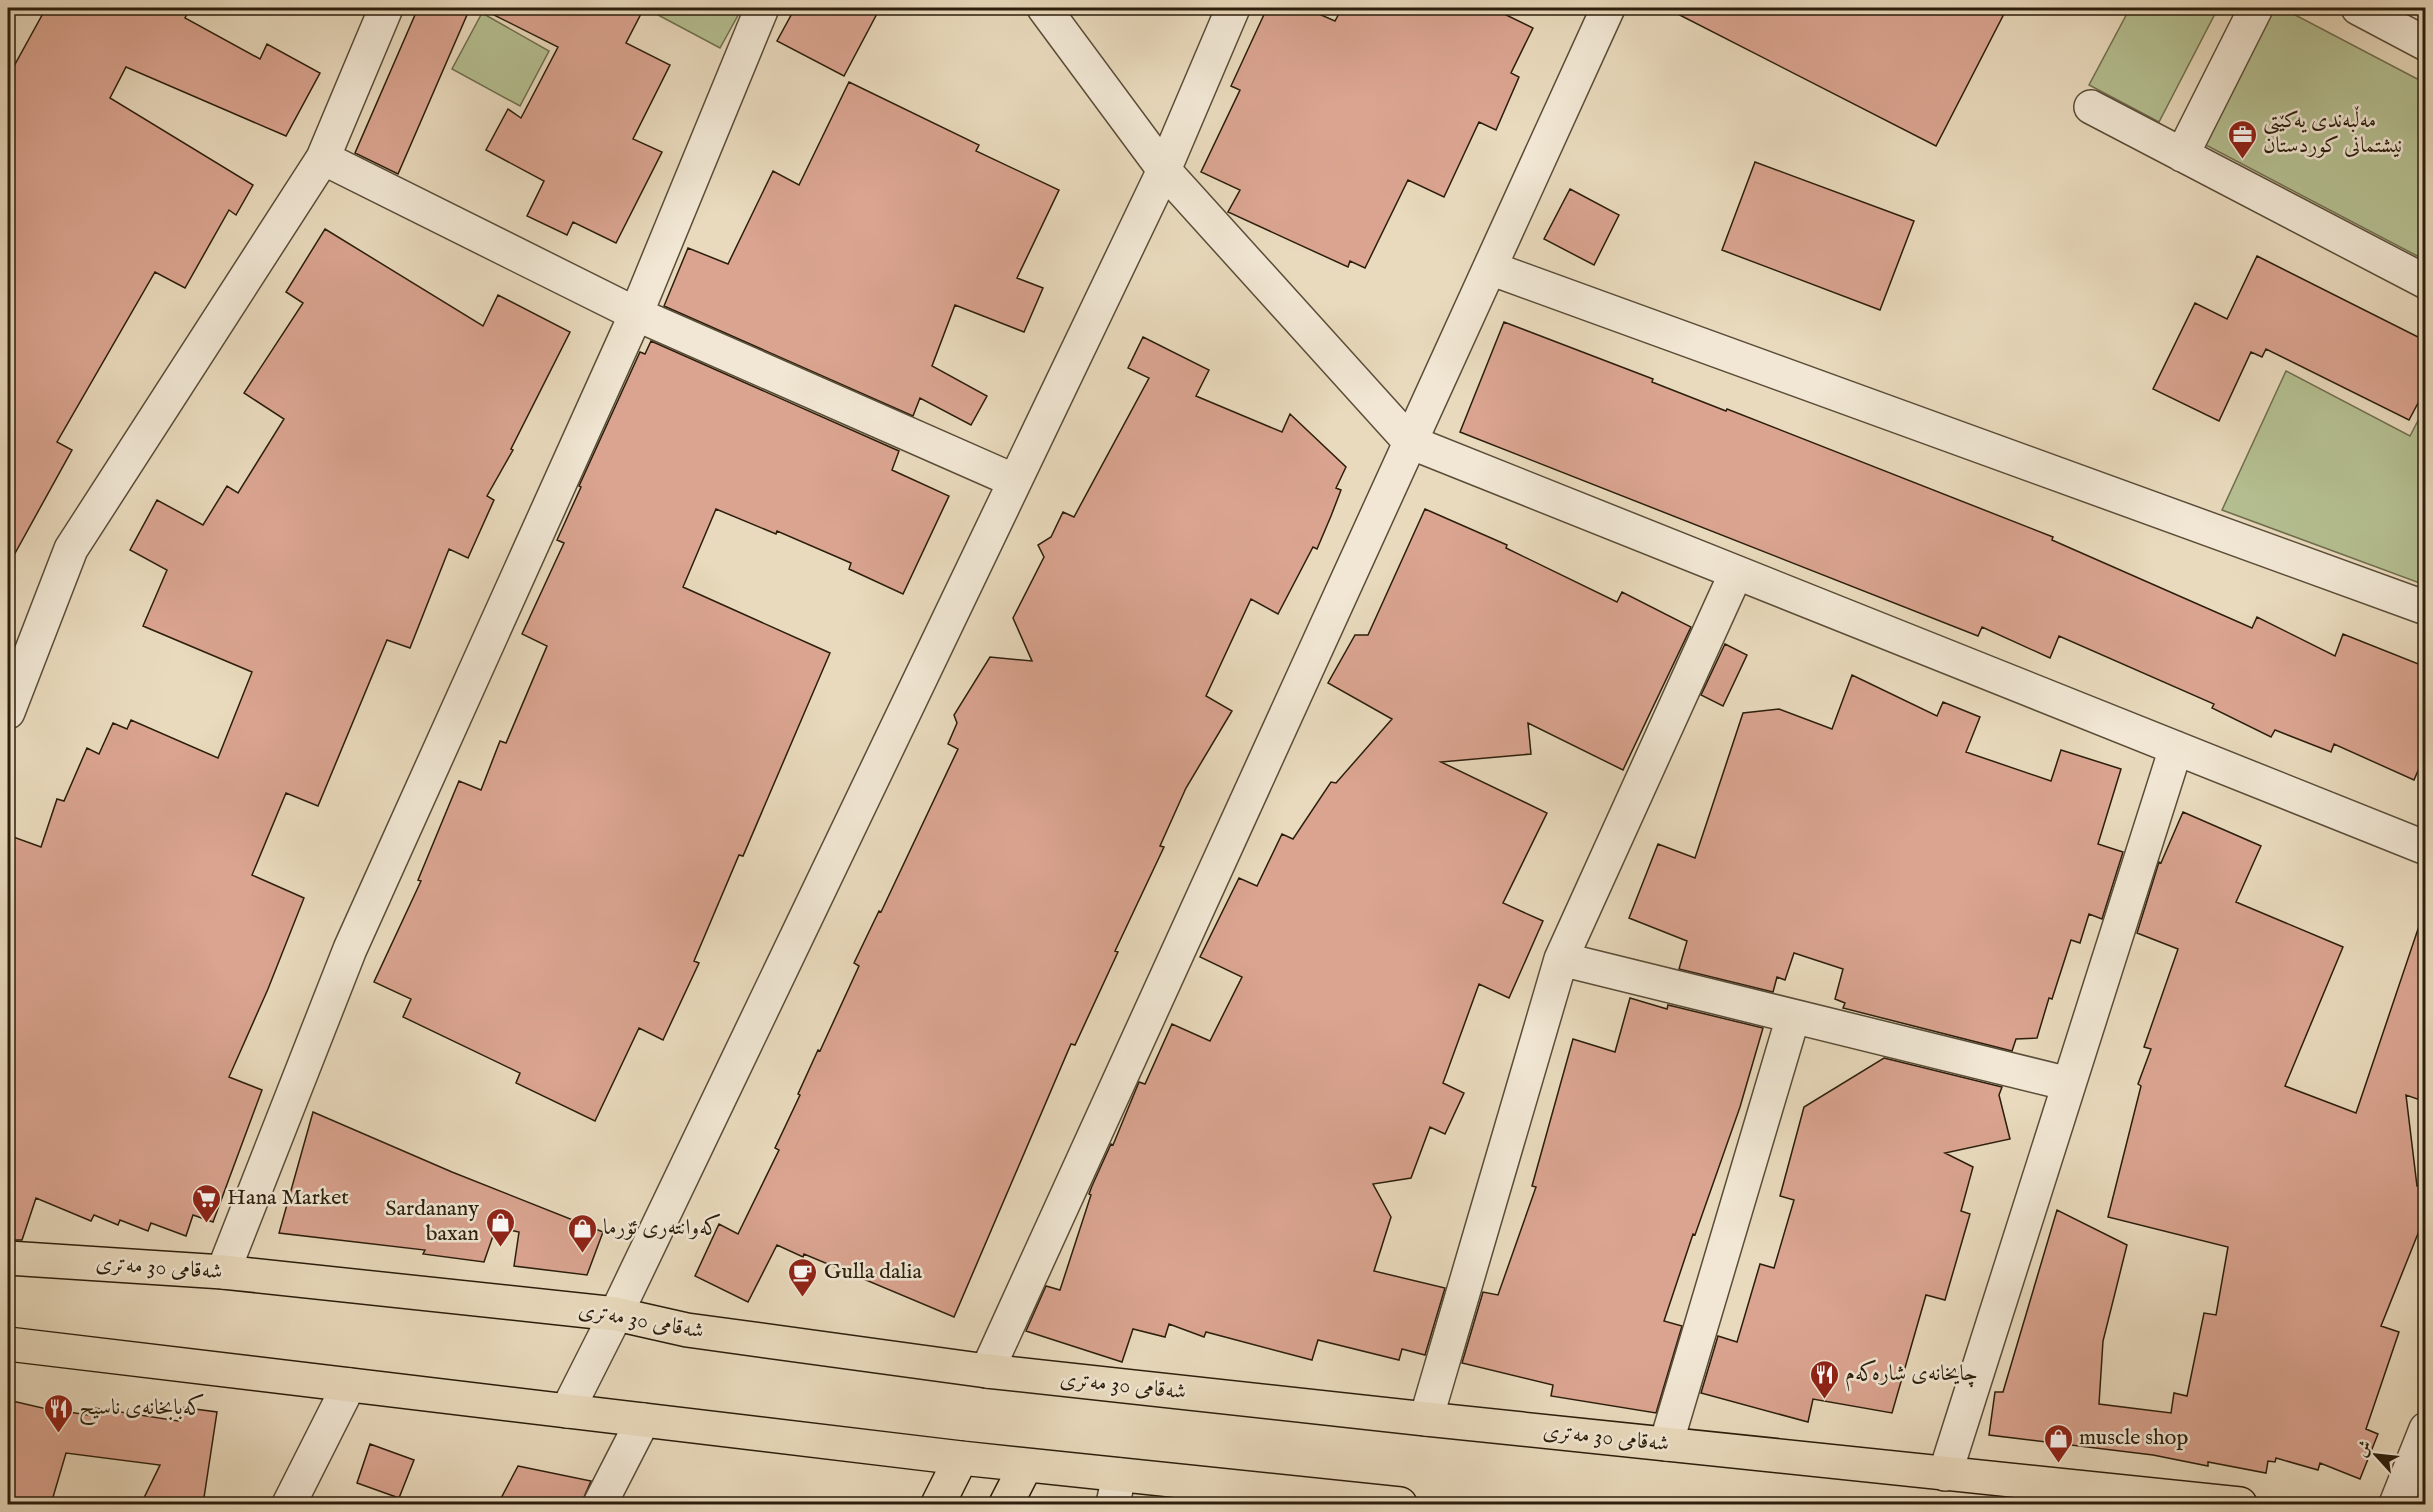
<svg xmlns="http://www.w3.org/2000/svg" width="2433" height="1512" font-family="'IM FELL English',Amiri,serif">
<rect width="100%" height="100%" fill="#e9dabd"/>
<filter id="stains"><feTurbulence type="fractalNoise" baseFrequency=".00333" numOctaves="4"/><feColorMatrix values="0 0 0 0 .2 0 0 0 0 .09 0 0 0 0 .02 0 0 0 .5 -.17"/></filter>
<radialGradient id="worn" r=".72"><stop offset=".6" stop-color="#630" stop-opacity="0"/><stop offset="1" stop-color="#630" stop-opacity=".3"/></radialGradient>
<path fill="#b5c092" stroke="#706f4f" stroke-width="1.5" d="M 645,8 L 742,8 L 720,48 Z
M 2130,8 L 2218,8 L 2159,122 L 2089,85 Z
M 2273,8 L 2282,8 L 2425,83 L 2425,260 L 2202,143 Z
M 482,13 L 549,51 L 520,106 L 452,69 Z
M 2286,371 L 2410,436 L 2425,407 L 2425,585 L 2222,510 Z"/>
<path fill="#daa490" stroke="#2b1e0c" stroke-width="1.5" d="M 46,8 L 190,8 L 185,18 L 260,59 L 267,44 L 320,73 L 286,136 L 126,67 L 110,98 L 253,185 L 236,215 L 229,210 L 185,288 L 155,272 L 57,442 L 72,450 L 8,566 L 8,77 Z
M 418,8 L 470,8 L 398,174 L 355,153 Z
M 480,8 L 644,8 L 626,43 L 670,65 L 633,139 L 662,152 L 616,243 L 573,222 L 567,235 L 527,216 L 544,181 L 486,150 L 508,109 L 521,118 L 558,47 Z
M 795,8 L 880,8 L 844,76 L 777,41 Z
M 1267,8 L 1305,8 L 1335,21 L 1342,8 L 1492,8 L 1533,28 L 1511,73 L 1519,77 L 1496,130 L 1479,122 L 1444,197 L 1408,180 L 1365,268 L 1350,261 L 1348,267 L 1228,212 L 1240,190 L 1201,172 L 1240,90 L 1231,86 Z
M 1666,8 L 2007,8 L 1936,146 Z
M 849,82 L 979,145 L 976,151 L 1059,190 L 1017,278 L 1043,288 L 1024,332 L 955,305 L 932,366 L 987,396 L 971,425 L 920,398 L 913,416 L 664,306 L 688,248 L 728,264 L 773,171 L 799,185 Z
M 1755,162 L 1914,221 L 1880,310 L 1722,250 Z
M 1570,189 L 1619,215 L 1594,265 L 1544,239 Z
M 325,229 L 483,326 L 498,295 L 570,332 L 511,449 L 513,450 L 487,496 L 494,500 L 468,558 L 449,549 L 410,648 L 387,640 L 318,806 L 286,793 L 252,875 L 304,898 L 268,989 L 229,1077 L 262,1090 L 213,1222 L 193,1215 L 186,1236 L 151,1223 L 148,1231 L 120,1220 L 118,1225 L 94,1215 L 91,1221 L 36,1198 L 22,1240 L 8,1240 L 8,835 L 41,847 L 57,799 L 64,801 L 87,748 L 99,754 L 113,723 L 127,729 L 131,720 L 218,758 L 252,672 L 143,626 L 167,570 L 130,550 L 157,500 L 203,525 L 227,486 L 238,493 L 284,419 L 244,393 L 303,303 L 286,292 Z
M 2257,256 L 2426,341 L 2426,388 L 2409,420 L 2266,349 L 2262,357 L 2251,352 L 2219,421 L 2153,389 L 2195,303 L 2227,319 Z
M 1504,322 L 1653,379 L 1652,382 L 1726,411 L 1727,409 L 2053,537 L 2052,540 L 2252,628 L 2257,617 L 2335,656 L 2343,634 L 2426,667 L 2426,752 L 2414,780 L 2334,744 L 2331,752 L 2275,730 L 2271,737 L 2212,708 L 2214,704 L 2059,636 L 2050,658 L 1982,627 L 1978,636 L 1460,432 Z
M 1143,337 L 1209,370 L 1196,396 L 1282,432 L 1290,414 L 1346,467 L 1336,488 L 1341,490 L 1331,516 L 1317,549 L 1313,547 L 1278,614 L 1251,599 L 1206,696 L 1232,711 L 1186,788 L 1160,846 L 1164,847 L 1115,951 L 1118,952 L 1075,1045 L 1071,1044 L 954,1317 L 804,1254 L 803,1257 L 777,1245 L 748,1302 L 695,1276 L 719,1224 L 738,1234 L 779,1150 L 775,1148 L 800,1095 L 798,1094 L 818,1050 L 820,1051 L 859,966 L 854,963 L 879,911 L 881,912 L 958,749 L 948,744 L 957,723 L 954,715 L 990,657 L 1032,661 L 1013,618 L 1044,557 L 1038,545 L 1051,537 L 1063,512 L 1074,517 L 1149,378 L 1128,368 Z
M 651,341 L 899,451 L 892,470 L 949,496 L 903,594 L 849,569 L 851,563 L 777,531 L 776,534 L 716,509 L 683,587 L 830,653 L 743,856 L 739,855 L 694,961 L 699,963 L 663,1040 L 639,1028 L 595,1121 L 516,1083 L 520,1073 L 403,1017 L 411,999 L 374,982 L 421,881 L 418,880 L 459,781 L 481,790 L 500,741 L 506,743 L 547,646 L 522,634 L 564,543 L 557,540 L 581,487 L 579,486 L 640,352 L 645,354 Z
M 1425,509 L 1507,545 L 1506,548 L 1617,602 L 1622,592 L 1691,627 L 1623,770 L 1528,723 L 1531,754 L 1441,762 L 1547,813 L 1503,903 L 1543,921 L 1509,998 L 1479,984 L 1443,1083 L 1464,1093 L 1445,1134 L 1430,1127 L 1411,1178 L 1373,1184 L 1391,1217 L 1374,1271 L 1445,1288 L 1425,1355 L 1402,1349 L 1399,1360 L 1318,1340 L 1312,1360 L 1206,1332 L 1204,1337 L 1169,1324 L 1165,1337 L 1133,1329 L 1122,1362 L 1026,1331 L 1046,1286 L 1060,1290 L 1091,1195 L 1089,1194 L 1092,1186 L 1111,1144 L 1113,1145 L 1139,1082 L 1145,1084 L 1172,1024 L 1210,1041 L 1242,977 L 1200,957 L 1239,878 L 1257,886 L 1282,834 L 1293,839 L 1331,782 L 1336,783 L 1392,719 L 1328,683 L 1355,635 L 1368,635 Z
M 1725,644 L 1747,655 L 1723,706 L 1701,695 Z
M 1852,675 L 1937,716 L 1943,702 L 1980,717 L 1966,752 L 2051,781 L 2061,750 L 2121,769 L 2098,844 L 2123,852 L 2102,919 L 2089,914 L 2080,943 L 2071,940 L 2052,999 L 2049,998 L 2037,1038 L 2016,1039 L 2012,1051 L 1843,1008 L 1845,1003 L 1835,999 L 1843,969 L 1794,953 L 1785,980 L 1777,977 L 1773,992 L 1679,969 L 1687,941 L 1629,918 L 1658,844 L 1695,858 L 1743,713 L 1779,709 L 1832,729 Z
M 2183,812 L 2261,846 L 2236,902 L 2343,947 L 2285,1086 L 2356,1113 L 2419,926 L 2426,927 L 2426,1102 L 2406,1095 L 2417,1186 L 2426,1190 L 2426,1232 L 2419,1231 L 2381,1326 L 2399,1332 L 2366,1429 L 2378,1434 L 2360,1479 L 2320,1463 L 2318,1470 L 2276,1458 L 2275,1462 L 2268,1461 L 2266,1473 L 2208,1462 L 2208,1466 L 2153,1455 L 1989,1435 L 1995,1392 L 2003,1392 L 2057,1210 L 2127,1245 L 2103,1341 L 2099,1404 L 2171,1413 L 2174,1393 L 2187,1396 L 2204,1313 L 2216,1315 L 2228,1247 L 2108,1217 L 2141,1086 L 2138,1084 L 2151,1049 L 2144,1047 L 2178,949 L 2137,933 L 2159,862 L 2161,863 Z
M 1630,998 L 1667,1009 L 1668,1005 L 1763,1028 L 1740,1107 L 1695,1235 L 1693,1234 L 1664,1321 L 1682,1326 L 1656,1413 L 1551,1396 L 1553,1385 L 1462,1363 L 1483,1292 L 1498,1295 L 1536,1187 L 1532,1186 L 1573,1039 L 1615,1052 Z
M 1884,1058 L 2002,1087 L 1999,1095 L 2010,1139 L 1945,1153 L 1973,1167 L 1961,1211 L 1970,1214 L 1945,1300 L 1926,1295 L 1892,1413 L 1813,1399 L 1808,1422 L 1701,1393 L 1718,1336 L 1737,1342 L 1760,1264 L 1774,1268 L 1794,1200 L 1780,1196 L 1804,1107 Z
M 313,1112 L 452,1172 L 603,1232 L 587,1275 L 514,1266 L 519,1232 L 496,1227 L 484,1262 L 423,1254 L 425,1250 L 279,1233 Z
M 8,1400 L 68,1414 L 69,1412 L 94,1416 L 95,1408 L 178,1421 L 180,1407 L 217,1412 L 203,1504 L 141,1504 L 160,1465 L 66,1453 L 51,1504 L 8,1504 Z
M 370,1444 L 414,1460 L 399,1498 L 357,1483 Z
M 518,1466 L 591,1481 L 581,1504 L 498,1504 Z"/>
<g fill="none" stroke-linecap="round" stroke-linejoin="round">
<defs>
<path id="minor" d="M 1044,8 L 1164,170 L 1410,442 L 2426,848
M 2358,8 L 2426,44
M 2091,107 L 2426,282
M 2182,155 L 2256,8
M 323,158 L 636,314 L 1015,481
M 1490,268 L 2426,608
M 8,712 L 71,549 L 323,158 L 386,8
M 1561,959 L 2069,1084
M 223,1272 L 350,949 L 636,314 L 762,8
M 987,1371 L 1608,8
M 567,1411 L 616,1314 L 1164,170 L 1233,8
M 1426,1419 L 1561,959 L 1736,573
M 1666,1444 L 1793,1017
M 1945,1474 L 2176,748
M 289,1504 L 349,1385
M 600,1504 L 643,1420
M 1113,1504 L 1119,1475
M 2396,1504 L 2426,1429"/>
<path id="major" d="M 8,1258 L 223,1272 L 616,1314 L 687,1330 L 987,1371 L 1426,1419 L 2240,1504
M 8,1344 L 961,1458 L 1400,1504
M 938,1504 L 961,1458
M 1006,1504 L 1026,1465"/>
</defs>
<use href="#minor" stroke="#5a4d38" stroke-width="36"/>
<use href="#major" stroke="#2b1e0c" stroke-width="36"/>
<use href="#minor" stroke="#f1e7d4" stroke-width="33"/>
<use href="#major" stroke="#e9dabd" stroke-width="33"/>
</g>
<defs>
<symbol id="office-pin" viewBox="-11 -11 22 30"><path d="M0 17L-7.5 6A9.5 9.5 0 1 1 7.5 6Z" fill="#8f2418" stroke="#f1e7d4"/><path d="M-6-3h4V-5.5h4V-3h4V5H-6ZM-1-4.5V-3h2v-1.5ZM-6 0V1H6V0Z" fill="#fff"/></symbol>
<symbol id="supermarket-pin" viewBox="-11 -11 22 30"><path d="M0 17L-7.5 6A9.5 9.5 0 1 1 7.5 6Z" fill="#8f2418" stroke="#f1e7d4"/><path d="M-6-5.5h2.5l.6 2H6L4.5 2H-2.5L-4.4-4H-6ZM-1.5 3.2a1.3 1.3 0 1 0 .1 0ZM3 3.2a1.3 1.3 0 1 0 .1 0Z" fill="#fff"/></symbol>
<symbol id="shop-pin" viewBox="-11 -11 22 30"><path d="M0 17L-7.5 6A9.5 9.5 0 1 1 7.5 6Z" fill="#8f2418" stroke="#f1e7d4"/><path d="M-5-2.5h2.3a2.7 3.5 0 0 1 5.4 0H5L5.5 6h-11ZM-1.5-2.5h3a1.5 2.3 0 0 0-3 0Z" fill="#fff"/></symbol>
<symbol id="cafe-pin" viewBox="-11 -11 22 30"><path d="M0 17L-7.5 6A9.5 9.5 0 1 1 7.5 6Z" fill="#8f2418" stroke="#f1e7d4"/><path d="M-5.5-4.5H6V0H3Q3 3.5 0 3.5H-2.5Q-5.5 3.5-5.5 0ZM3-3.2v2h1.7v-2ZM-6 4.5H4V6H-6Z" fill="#fff"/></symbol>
<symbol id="restaurant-pin" viewBox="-11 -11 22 30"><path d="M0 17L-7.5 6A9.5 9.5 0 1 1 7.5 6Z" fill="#8f2418" stroke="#f1e7d4"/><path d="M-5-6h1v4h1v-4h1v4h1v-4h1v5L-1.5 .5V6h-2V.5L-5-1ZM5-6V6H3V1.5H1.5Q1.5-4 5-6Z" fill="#fff"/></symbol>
</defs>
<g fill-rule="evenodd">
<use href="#office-pin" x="2226" y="118" width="33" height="45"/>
<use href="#supermarket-pin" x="190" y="1182" width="33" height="45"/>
<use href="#shop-pin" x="484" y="1206" width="33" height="45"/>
<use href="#shop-pin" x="566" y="1212" width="33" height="45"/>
<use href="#cafe-pin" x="786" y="1256" width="33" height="45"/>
<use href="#restaurant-pin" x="1808" y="1358" width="33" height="45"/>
<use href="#restaurant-pin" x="42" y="1392" width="33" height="45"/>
<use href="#shop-pin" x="2042" y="1422" width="33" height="45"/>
</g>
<g text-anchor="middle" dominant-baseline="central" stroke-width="5" stroke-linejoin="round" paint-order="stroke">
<g font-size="22" fill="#2b1e0c" stroke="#f1e7d4" text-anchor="start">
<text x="2263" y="121">مەڵبەندی یەکێتی<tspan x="2263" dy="25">نیشتمانی کوردستان</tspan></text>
<text x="227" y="1198">Hana Market</text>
<text x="479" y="1209" text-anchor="end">Sardanany<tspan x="479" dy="25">baxan</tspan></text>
<text x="603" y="1228">کەوانتەری ئۆرما</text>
<text x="824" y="1272">Gulla dalia</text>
<text x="1845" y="1374">چایخانەی شارەکەم</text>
<text x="79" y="1408">کەبابخانەی ناسیح</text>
<text x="2079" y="1438">muscle shop</text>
</g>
<g font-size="22" fill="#2b1e0c" stroke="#f1e7d4">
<text transform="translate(159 1268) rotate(4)">شەقامی 30 مەتری</text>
<text transform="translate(641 1321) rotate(10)">شەقامی 30 مەتری</text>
<text transform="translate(1123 1386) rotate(6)">شەقامی 30 مەتری</text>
<text transform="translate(1606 1438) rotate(6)">شەقامی 30 مەتری</text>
</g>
</g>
<rect width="2433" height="1512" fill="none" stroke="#e9dabd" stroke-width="30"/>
<rect x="9" y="9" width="2415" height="1494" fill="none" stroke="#2b1e0c" stroke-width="3"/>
<rect x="15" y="15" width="2403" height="1482" fill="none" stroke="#2b1e0c" stroke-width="1.5"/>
<g transform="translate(2376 1455) rotate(297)" stroke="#f1e7d4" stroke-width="4.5" paint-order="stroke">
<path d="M0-4.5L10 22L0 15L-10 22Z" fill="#2b1e0c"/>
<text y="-9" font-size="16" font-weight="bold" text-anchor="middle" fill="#2b1e0c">ش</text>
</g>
<rect width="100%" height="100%" filter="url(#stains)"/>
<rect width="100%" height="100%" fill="url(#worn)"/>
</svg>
